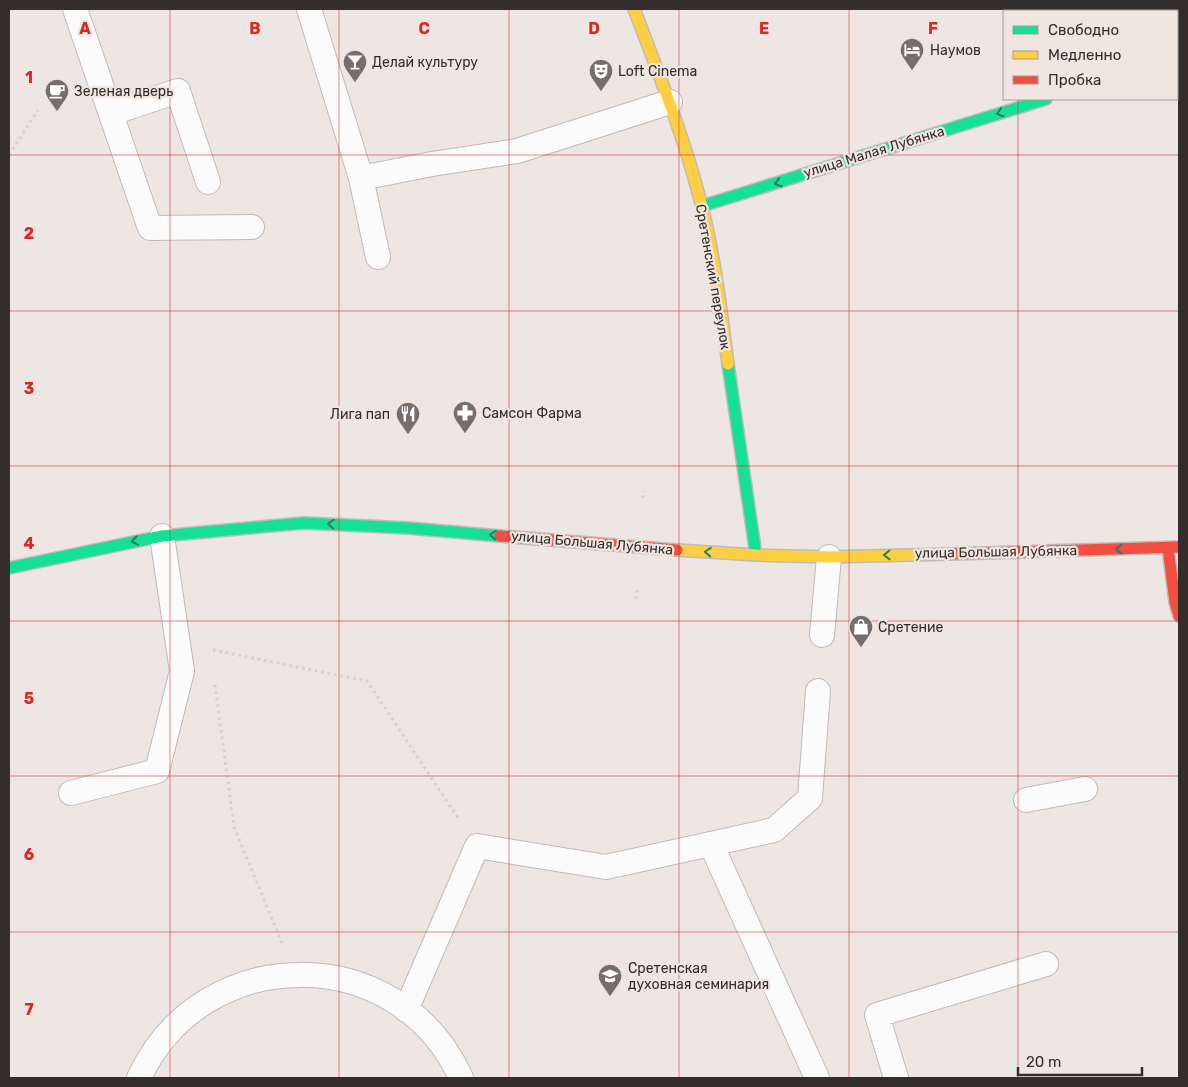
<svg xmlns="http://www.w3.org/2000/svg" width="1188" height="1087" font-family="Rubik,sans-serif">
<rect width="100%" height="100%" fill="#ede6e3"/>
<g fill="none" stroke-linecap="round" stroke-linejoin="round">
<defs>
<path id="lane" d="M 75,9 L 150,228 L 252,227
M 309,9 L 361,178 L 378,257
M 112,113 L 178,91 L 208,182
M 361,178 L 432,164 L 517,151 L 670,102
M 822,635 L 829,557
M 71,793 L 157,771 L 182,671 L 162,536
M 1026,800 L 1085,789
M 711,844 L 817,1078
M 406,1010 L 477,846 L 606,867 L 774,830 L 810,798 L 818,691
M 139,1078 C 202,941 399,940 461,1078
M 896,1078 L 877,1015 L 1046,964"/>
<path id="street" d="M 1177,58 L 1179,57"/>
<path id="fast" d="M 702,206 L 1046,99
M 728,364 L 756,555
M 9,568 L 162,536 L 304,523 L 408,528 L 500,536"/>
<path id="slow" d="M 634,9 C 659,74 685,139 702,207 C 715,258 721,311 728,364
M 677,550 L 756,555 L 829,557 L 951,554"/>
<path id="jam" d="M 500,536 L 677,550
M 1168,548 L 1175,602 L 1179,616
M 951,554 L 1179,547"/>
</defs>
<use href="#lane" stroke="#c0bbb9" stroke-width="26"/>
<use href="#street" stroke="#c0bbb9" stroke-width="30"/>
<use href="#fast" stroke="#c0bbb9" stroke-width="14"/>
<use href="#slow" stroke="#c0bbb9" stroke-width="14"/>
<use href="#jam" stroke="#c0bbb9" stroke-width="14"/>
<path stroke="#d4d2d2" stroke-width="3" stroke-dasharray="2.5 4" stroke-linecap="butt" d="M 9,155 L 38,110
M 643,498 L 644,491
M 636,599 L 637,589
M 213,650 L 367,681 L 458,818
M 215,685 L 234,827 L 282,943"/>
<use href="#lane" stroke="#fcfbfb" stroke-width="24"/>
<use href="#street" stroke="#fcfbfb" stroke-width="28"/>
<use href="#fast" stroke="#16e098" stroke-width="11"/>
<use href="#slow" stroke="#ffcf43" stroke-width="11"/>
<use href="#jam" stroke="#f24e42" stroke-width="11"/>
</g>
<defs><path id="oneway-chevron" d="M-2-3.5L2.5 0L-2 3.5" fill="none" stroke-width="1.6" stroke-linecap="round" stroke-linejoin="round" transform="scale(1.25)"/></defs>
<g stroke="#267e5d">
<use href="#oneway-chevron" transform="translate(1000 113) rotate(163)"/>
<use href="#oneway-chevron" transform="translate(778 183) rotate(163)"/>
<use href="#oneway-chevron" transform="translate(331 524) rotate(-177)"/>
<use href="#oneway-chevron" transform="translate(493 535) rotate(-175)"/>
<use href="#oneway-chevron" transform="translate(135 541) rotate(169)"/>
<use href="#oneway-chevron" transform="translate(1119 549) rotate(179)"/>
<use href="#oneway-chevron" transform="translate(708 552) rotate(-176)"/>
<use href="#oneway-chevron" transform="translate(887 555) rotate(179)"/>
</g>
<path fill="none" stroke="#d62828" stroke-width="1" stroke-opacity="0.55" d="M 170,9 L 170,1078M 339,9 L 339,1078M 509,9 L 509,1078M 679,9 L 679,1078M 849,9 L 849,1078M 1018,9 L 1018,11M 1018,99 L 1018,1078M 9,155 L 1179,155M 9,311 L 1179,311M 9,466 L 1179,466M 9,621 L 1179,621M 9,776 L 1179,776M 9,932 L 1179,932"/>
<defs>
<symbol id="hotel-pin" viewBox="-11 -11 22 30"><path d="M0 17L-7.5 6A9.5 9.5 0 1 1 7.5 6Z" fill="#746e6c" stroke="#f1e5df"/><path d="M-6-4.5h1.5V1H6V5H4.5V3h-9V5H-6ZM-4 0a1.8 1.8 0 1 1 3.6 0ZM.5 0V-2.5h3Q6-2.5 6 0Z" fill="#fff"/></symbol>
<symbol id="bar-pin" viewBox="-11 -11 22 30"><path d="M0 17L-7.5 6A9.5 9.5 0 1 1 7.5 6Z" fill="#746e6c" stroke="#f1e5df"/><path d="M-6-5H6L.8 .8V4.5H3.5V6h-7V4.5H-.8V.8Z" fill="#fff"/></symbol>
<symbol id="theatre-pin" viewBox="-11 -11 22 30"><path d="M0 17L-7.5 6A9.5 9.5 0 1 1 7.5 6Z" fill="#746e6c" stroke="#f1e5df"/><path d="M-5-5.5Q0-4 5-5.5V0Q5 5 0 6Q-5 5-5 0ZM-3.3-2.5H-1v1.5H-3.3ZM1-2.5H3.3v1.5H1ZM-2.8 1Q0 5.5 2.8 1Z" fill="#fff"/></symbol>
<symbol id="cafe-pin" viewBox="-11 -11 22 30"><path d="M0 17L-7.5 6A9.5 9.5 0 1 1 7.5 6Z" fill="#746e6c" stroke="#f1e5df"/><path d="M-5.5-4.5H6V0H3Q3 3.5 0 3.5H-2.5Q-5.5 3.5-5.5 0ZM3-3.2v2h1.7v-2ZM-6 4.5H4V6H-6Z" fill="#fff"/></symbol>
<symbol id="pharmacy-pin" viewBox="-11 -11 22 30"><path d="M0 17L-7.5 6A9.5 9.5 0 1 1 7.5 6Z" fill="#746e6c" stroke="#f1e5df"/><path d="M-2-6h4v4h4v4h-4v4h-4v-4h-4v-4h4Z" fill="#fff"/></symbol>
<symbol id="restaurant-pin" viewBox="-11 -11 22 30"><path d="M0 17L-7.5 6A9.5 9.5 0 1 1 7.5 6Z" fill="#746e6c" stroke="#f1e5df"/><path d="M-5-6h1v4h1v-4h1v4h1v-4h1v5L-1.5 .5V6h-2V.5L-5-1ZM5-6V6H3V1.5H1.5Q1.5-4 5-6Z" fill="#fff"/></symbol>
<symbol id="shop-pin" viewBox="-11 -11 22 30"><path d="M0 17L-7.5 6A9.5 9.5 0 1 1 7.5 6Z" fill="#746e6c" stroke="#f1e5df"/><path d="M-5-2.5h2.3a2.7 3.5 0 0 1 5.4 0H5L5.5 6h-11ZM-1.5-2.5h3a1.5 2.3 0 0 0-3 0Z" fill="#fff"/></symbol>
<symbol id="university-pin" viewBox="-11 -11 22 30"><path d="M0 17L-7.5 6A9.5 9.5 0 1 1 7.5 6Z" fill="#746e6c" stroke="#f1e5df"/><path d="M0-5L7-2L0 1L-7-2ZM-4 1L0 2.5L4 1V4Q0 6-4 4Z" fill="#fff"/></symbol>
</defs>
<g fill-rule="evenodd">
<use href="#hotel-pin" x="898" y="36" width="28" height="38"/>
<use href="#bar-pin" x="341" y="48" width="28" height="38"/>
<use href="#theatre-pin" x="587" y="57" width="28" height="38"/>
<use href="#cafe-pin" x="43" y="77" width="28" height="38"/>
<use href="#pharmacy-pin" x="451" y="399" width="28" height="38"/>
<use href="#restaurant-pin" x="394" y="400" width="28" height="38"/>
<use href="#shop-pin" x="847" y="613" width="28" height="38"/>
<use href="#university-pin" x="596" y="962" width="28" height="38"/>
</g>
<g text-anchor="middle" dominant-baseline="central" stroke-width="4.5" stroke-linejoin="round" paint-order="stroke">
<g font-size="14" fill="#332e2c" stroke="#f1e5df" text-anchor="start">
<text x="930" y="50">Наумов</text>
<text x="372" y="62">Делай культуру</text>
<text x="618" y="71">Loft Cinema</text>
<text x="74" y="91">Зеленая дверь</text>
<text x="482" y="413">Самсон Фарма</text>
<text x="390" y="414" text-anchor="end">Лига пап</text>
<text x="878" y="627">Сретение</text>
<text x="628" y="968">Сретенская<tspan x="628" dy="16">духовная семинария</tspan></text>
</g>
<g font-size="14" fill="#332e2c" stroke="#f1e5df">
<text transform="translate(874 152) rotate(-17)">улица Малая Лубянка</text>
<text transform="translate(713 277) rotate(80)">Сретенский переулок</text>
<text transform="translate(592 543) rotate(5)">улица Большая Лубянка</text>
<text transform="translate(996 552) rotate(-1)">улица Большая Лубянка</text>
</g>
</g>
<g font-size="16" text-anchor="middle" font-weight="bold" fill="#d62828" stroke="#f1e5df" stroke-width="4.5" stroke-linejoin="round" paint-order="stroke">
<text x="85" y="34">A</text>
<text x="255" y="34">B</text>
<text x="424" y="34">C</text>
<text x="594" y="34">D</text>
<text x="764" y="34">E</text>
<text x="933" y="34">F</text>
<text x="29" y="83">1</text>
<text x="29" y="239">2</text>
<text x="29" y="394">3</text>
<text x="29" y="549">4</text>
<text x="29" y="704">5</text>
<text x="29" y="860">6</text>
<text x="29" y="1015">7</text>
</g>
<rect width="1188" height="1087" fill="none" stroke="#332e2c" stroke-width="20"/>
<rect x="1003" y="10" width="175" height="90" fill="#f1e5df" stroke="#a59c97"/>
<rect x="1013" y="26" width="25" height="8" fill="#16e098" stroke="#a59c97"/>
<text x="1048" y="35" font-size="15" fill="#332e2c">Свободно</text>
<rect x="1013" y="51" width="25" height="8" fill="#ffcf43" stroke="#a59c97"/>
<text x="1048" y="60" font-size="15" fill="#332e2c">Медленно</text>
<rect x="1013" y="76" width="25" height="8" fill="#f24e42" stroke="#a59c97"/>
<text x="1048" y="85" font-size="15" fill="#332e2c">Пробка</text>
<path d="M1018 1067v8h124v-8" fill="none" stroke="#332e2c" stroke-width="2.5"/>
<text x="1026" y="1067" font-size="15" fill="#332e2c" stroke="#f1e5df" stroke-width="4" paint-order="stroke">20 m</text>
</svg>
